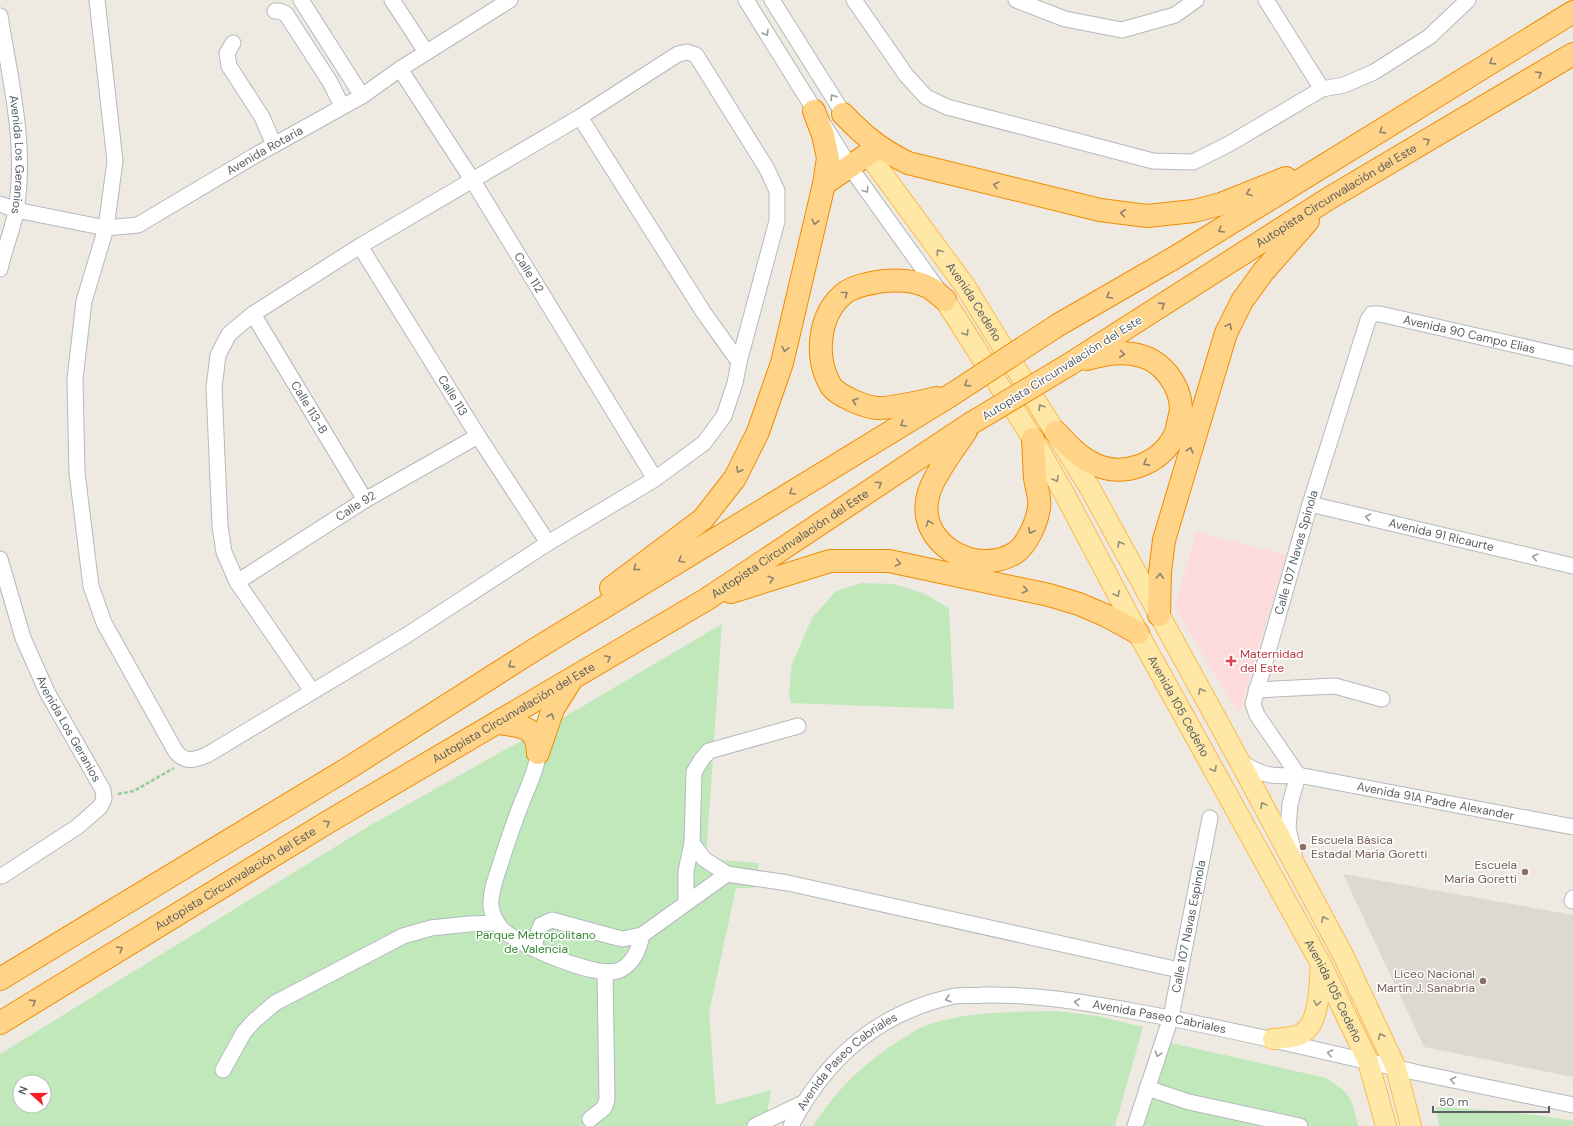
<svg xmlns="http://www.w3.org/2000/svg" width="1573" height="1126" font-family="'DM Sans',sans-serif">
<rect width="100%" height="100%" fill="#eeeae1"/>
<path fill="#ded9d0" d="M 1343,874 L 1573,915 L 1573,1077 L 1424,1047 Z"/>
<path fill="#fddbdc" d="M 1196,532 L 1286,555 L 1239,714 L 1175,608 Z"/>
<path fill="#c0e8bb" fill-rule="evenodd" d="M 861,583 L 894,584 L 923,593 L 949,608 L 954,709 L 791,703 L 789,692 L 792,664 L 812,618 L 836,591 Z
M 722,624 L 706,859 L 759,863 L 754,888 L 736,888 L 709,1013 L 716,1105 L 771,1090 L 765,1126 L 0,1126 L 0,1054 L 369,826 L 578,709 ZM 20,1082 L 44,1082 L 44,1106 L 20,1106 Z
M 1056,1011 L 1097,1016 L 1143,1027 L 1115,1126 L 813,1126 C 836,1090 863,1064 899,1041 C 906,1037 913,1031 920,1028 C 960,1011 1014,1012 1056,1011 Z
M 1167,1042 L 1326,1078 C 1351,1094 1352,1098 1358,1126 L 1143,1126 Z
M 1436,1107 C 1482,1109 1528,1113 1573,1121 L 1573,1126 L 1439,1126 Z"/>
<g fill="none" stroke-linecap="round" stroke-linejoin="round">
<defs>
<g id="minor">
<path d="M 97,0 L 115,161 L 106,228 L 84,301 L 75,379 L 77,473 L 91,586 L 104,623 L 176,752 C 186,763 194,760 207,755 L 407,635 L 548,543 L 655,479 L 704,443 L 724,416 L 735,383 L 739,362 L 704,313 L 580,117 L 360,246 L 253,314 L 229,334 L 218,355 L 214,388 L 220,526 L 224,552 L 237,582 L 312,691"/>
<path d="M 301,0 L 362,96"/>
<path d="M 392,0 L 426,52"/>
<path d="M 746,0 L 850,167 L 939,291"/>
<path d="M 772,0 L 848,121"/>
<path d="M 854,0 L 906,75 L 926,97 L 947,107 L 1153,161 L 1193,162 L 1229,144 L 1322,89 L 1344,85 L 1374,72 L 1429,37 L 1468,0"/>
<path d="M 1016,0 L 1065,19 L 1122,30 L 1175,15 L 1196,0"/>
<path d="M 1266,0 L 1322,89"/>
<path d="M 275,11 L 279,11 L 286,14 L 330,82 L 342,106"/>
<path id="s1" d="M 0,16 C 10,79 27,146 16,210 C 13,230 4,249 0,269"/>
<path d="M 233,43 L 227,53 L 229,66 L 262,117 L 274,145"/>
<path id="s2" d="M 400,69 L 473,181 L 655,479"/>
<path d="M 580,117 L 678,54 L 687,52 L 696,55 L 767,169 L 777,191 L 777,221 L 739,362"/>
<path id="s3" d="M 0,204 L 16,210 L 106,228 L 138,225 L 254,156 L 362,96 L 400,69 L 510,0"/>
<path id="s4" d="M 360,246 L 478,436 L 548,543"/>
<path id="s5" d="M 253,314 L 365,500"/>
<path id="s6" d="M 1310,504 L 1573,566"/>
<path id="s7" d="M 0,559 L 23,638 L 47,692 L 103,790 L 104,799 L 100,807 L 77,827 L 2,876"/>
<path id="s8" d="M 237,582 L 365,500 L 478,436"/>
<path d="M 1256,690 L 1335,686 L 1382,699"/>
<path d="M 798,726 L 709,751 L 702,759 L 694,772 L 692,843 L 704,859 L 727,874 L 788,883 L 1179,970"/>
<path d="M 538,753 C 537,770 528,786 522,802 C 514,822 507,843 500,865 C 496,877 490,893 491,906 C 492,914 496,922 501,928 C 516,945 599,980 620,970 C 634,963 639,949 642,935"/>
<path id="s9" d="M 1241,762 C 1262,776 1273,777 1298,775 L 1573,827"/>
<path id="s10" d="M 1298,775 L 1257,715 L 1253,704 L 1310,504 L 1368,320 L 1372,314 L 1380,314 L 1573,358"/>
<path d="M 1294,854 L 1288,828 L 1290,804 L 1298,775"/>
<path d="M 1572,901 L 1573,898"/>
<path d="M 686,902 L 686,871 L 692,843"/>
<path d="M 533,948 L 541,925 L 552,920 L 614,937 L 623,939 L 642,935 L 727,874"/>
<path d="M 223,1070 L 244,1032 L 254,1021 L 275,1003 L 403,936 L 431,928 L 469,924 L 497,923"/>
<path d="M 1147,1088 L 1189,1102 L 1300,1126"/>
<path d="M 590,1119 L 604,1108 L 607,1100 L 605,972"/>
<path d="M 755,1126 L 803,1103"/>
<path id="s11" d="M 791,1126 C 826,1058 878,1012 955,996 C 964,995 975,996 984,995 C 1034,994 1083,1002 1132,1011 C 1229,1028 1323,1052 1419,1073 C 1470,1084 1522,1094 1573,1105"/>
<path id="s12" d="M 1135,1126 L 1171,1017 L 1210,818"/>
</g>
<g id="major">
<path id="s13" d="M 868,154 L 965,286 L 1091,490 L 1240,762 L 1343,955 L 1396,1068 L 1411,1126"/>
<path id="s14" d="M 945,300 L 1033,439 L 1064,493 L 1138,633 L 1321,964 L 1368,1061 L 1386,1126"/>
<path d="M 1273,1039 C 1281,1038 1294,1038 1301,1034 C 1321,1023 1319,984 1321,964"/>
</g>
<g id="highway">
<path d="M 843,114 C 865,137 880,149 908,163 L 1100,210 L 1147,216 L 1194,211 L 1221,204 L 1286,178"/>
<path d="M 824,184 L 868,154"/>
<path d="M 1058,325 L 1174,258 L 1573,12"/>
<path id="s15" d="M 1070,364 L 1328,199 L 1573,54"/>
<path d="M 937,398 C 923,401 889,409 877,408 C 865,407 838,396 831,386 C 814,357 818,313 846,292 C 857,285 871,283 884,281 C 897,280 913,280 926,286 C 932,288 939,295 945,300"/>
<path d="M 966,431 C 955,448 932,477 928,496 C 916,544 976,577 1015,553 C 1027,545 1037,522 1039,508 C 1041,499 1036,487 1035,478 C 1034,465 1034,452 1033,439"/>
<path d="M 1056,432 C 1067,444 1078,456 1092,463 C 1123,479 1160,464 1175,435 C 1177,431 1177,427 1178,423 C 1179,418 1181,413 1181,408 C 1180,385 1163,362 1141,356 C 1123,350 1104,354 1087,359"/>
<path d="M 611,588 L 703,519 L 735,478 L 758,432 L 782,363 L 824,184 L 828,158 L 823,135 L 814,111"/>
<path d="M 731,592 L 830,561 L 889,561 L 1049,595 L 1079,604 L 1107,616 L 1138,633"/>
<path d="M 1159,615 L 1160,572 L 1164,540 L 1226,333 L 1242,301 L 1263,272 L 1308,221"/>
<path d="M 498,723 C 520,726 537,725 538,753"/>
<path d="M 538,753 L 553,709 L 570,682"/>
<path d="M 0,979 L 347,769 L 534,650 L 948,397"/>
<path id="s16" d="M 0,1023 L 328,822 L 707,599 L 970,424"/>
</g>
</defs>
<use href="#minor" stroke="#b4b9bd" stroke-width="17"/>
<use href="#major" stroke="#fcb94c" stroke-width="22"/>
<use href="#highway" stroke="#f08c00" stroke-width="24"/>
<path stroke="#95cc9f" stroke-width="2.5" stroke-dasharray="4 2" stroke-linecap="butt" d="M 118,794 L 134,791 L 174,768"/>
<use href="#minor" stroke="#fff" stroke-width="15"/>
<use href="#major" stroke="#ffe7a6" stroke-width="20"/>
<use href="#highway" stroke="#ffd488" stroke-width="22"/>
<defs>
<path id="highway-bridge" d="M 948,397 L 1058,325
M 970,424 L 1070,364"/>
</defs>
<use href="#highway-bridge" stroke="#f08c00" stroke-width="24" stroke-linecap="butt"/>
<use href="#highway-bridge" stroke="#ffd488" stroke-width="22"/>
</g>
<defs><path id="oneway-chevron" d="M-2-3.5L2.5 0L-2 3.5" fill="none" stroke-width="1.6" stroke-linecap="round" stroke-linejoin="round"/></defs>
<g stroke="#9c9fa2">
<use href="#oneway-chevron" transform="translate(766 33) rotate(59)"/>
<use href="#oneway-chevron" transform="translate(833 97) rotate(-122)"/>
<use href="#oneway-chevron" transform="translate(866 190) rotate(54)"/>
<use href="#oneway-chevron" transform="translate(1368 517) rotate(-167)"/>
<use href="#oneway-chevron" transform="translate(1535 557) rotate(-167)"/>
<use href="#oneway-chevron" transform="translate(948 999) rotate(164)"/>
<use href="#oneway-chevron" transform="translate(1077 1002) rotate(-173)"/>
<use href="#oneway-chevron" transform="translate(1330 1053) rotate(-167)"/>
<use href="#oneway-chevron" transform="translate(1158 1054) rotate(108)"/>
<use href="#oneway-chevron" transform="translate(1453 1080) rotate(-168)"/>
</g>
<g stroke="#8c826f">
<use href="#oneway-chevron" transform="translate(1492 62) rotate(148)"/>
<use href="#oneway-chevron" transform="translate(1539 74) rotate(-31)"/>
<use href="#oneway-chevron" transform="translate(1382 131) rotate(148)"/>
<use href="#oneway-chevron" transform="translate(1427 141) rotate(-31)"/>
<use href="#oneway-chevron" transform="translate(996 185) rotate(-166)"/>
<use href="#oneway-chevron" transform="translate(1249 193) rotate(158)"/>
<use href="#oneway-chevron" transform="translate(1123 213) rotate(-173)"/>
<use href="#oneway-chevron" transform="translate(815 222) rotate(103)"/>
<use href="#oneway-chevron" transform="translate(1221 230) rotate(149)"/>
<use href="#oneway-chevron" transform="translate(845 294) rotate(-38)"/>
<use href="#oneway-chevron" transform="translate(1109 296) rotate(150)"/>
<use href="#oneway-chevron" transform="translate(1162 305) rotate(-33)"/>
<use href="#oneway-chevron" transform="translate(1229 326) rotate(-63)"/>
<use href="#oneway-chevron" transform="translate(785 349) rotate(103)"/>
<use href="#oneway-chevron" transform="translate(1122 354) rotate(6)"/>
<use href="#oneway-chevron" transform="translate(967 384) rotate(147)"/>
<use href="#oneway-chevron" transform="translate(855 401) rotate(-160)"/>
<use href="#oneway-chevron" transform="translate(903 424) rotate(149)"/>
<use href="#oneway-chevron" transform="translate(1190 450) rotate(-74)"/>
<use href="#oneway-chevron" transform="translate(1146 463) rotate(151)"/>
<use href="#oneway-chevron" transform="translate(739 470) rotate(117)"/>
<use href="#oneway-chevron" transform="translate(879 484) rotate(-34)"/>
<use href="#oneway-chevron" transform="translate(792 492) rotate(149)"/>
<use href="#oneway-chevron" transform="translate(929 523) rotate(-111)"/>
<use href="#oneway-chevron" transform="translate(1031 531) rotate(116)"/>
<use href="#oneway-chevron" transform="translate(681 560) rotate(149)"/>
<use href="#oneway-chevron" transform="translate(898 563) rotate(11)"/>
<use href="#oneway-chevron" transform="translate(636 568) rotate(143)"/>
<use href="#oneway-chevron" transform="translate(1160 576) rotate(-88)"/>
<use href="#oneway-chevron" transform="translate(771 579) rotate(-17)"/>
<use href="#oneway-chevron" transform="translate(1025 590) rotate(12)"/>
<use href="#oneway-chevron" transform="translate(608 658) rotate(-30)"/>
<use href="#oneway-chevron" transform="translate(511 665) rotate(147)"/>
<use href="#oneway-chevron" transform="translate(551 716) rotate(-71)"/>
<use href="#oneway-chevron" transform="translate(327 823) rotate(-31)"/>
<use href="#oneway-chevron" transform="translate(120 949) rotate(-31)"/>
<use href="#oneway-chevron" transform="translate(33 1002) rotate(-32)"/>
</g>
<g stroke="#948f7b">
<use href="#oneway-chevron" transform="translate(939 252) rotate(-126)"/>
<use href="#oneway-chevron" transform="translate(966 333) rotate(58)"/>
<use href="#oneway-chevron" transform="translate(1041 407) rotate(-122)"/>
<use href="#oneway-chevron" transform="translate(1056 479) rotate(60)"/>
<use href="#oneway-chevron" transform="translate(1120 544) rotate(-119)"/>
<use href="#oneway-chevron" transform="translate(1117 594) rotate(62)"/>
<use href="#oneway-chevron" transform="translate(1201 691) rotate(-119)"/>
<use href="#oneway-chevron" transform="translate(1214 769) rotate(61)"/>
<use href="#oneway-chevron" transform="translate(1263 805) rotate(-118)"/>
<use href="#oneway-chevron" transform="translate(1324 919) rotate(-118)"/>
<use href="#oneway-chevron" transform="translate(1317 1003) rotate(99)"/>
<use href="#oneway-chevron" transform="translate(1381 1036) rotate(-115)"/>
</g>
<path fill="#e0444e" stroke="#fff" stroke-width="1.5" d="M1229 655h4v4h4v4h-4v4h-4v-4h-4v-4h4z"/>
<g fill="#8d6e63" stroke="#fff" stroke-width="1.5">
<circle cx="1303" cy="847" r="4"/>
<circle cx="1525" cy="872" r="4"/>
<circle cx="1483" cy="981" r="4"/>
</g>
<g text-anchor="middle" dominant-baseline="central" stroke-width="3" stroke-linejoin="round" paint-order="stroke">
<g font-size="12" fill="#5a5f64" stroke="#fff">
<text stroke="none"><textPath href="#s3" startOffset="288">Avenida Rotaria</textPath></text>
<text stroke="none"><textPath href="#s1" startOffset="140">Avenida Los Geranios</textPath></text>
<text stroke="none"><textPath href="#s15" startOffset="315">Autopista Circunvalación del Este</textPath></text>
<text stroke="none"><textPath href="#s2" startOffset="241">Calle 112</textPath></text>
<text stroke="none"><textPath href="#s13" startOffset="182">Avenida Cedeño</textPath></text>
<text stroke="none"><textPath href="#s10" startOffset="592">Avenida 90 Campo Elias</textPath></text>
<text transform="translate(1062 368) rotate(-32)">Autopista Circunvalación del Este</text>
<text stroke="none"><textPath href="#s4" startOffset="176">Calle 113</textPath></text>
<text stroke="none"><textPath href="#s5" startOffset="109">Calle 113-B</textPath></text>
<text stroke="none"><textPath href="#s8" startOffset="141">Calle 92</textPath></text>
<text stroke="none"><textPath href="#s6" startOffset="135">Avenida 91 Ricaurte</textPath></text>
<text stroke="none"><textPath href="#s16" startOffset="924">Autopista Circunvalación del Este</textPath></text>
<text stroke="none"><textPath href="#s10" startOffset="242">Calle 107 Navas Spinola</textPath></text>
<text stroke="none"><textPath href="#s14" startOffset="469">Avenida 105 Cedeño</textPath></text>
<text stroke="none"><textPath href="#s16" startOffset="600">Autopista Circunvalación del Este</textPath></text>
<text stroke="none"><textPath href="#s7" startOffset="184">Avenida Los Geranios</textPath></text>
<text stroke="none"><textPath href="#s9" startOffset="200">Avenida 91A Padre Alexander</textPath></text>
<text stroke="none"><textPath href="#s16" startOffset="276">Autopista Circunvalación del Este</textPath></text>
<text stroke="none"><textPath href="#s12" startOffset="207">Calle 107 Navas Espinola</textPath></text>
<text stroke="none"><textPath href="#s14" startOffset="793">Avenida 105 Cedeño</textPath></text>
<text stroke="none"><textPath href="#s11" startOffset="423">Avenida Paseo Cabriales</textPath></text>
<text stroke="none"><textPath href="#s11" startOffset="87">Avenida Paseo Cabriales</textPath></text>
</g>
<g font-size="12" fill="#be3a42" stroke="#fff" text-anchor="start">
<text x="1240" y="654">Maternidad<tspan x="1240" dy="14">del Este</tspan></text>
</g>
<g font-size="12" fill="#785e54" stroke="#fff" text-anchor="end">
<text x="1311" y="840" text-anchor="start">Escuela Básica<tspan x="1311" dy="14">Estadal María Goretti</tspan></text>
<text x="1517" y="865">Escuela<tspan x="1517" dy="14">María Goretti</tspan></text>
<text x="1475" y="974">Liceo Nacional<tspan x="1475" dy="14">Martín J. Sanabria</tspan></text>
</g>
<g font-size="12" fill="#33872e" stroke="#fff">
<text x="536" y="935">Parque Metropolitano<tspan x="536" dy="14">de Valencia</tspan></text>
</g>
</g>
<g transform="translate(32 1094) rotate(291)"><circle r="19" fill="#ffffff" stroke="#bdbfc1"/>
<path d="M0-3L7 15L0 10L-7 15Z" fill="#f71f24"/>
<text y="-6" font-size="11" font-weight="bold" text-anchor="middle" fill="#5a5f64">N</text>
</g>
<path d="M1433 1106v6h116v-6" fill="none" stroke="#5a5f64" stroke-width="2"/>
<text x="1439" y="1106" font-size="12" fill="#5a5f64" stroke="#ffffff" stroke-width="3" paint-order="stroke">50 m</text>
</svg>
